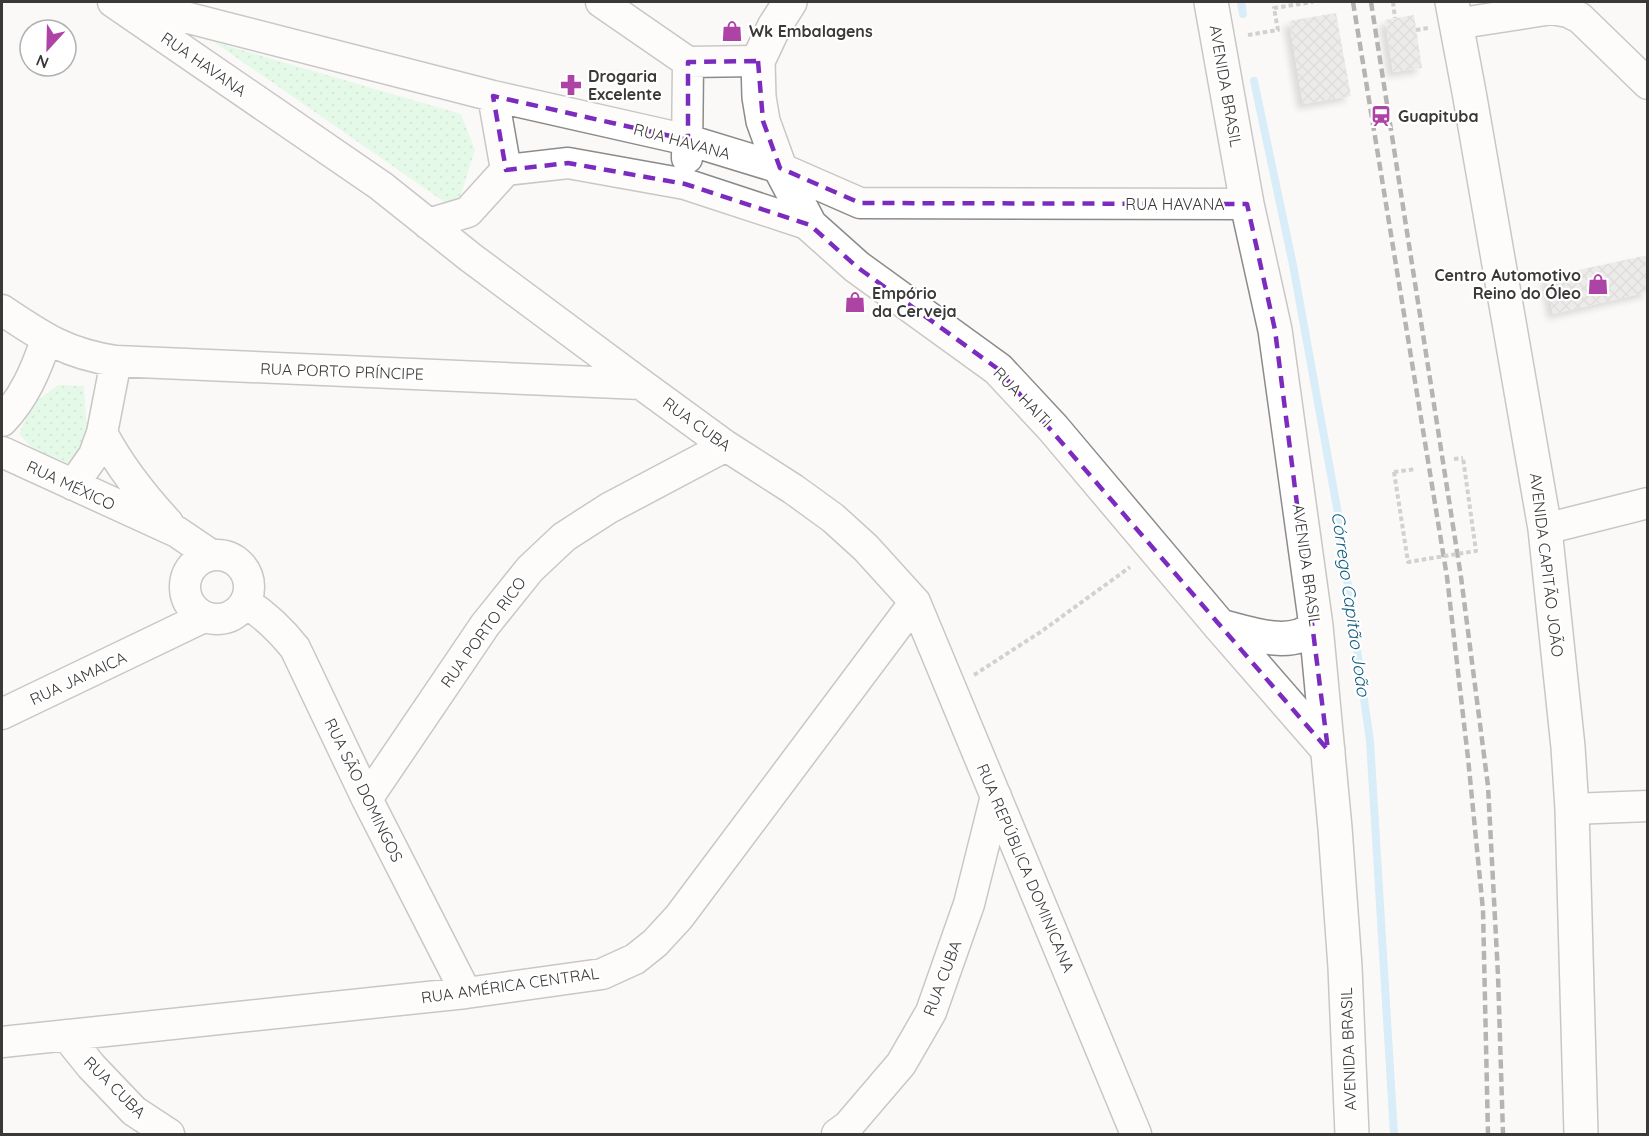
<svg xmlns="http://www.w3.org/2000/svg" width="1649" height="1136" font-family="Quicksand,sans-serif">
<defs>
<pattern id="park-dots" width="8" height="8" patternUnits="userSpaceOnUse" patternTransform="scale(1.5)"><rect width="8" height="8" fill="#c8f9d2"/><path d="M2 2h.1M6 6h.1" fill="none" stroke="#add6b5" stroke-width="1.8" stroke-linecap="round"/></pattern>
<pattern id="building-cross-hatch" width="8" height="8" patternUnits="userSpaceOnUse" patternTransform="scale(1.5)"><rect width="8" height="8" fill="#dcd9d7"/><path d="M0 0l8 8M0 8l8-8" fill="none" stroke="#bebbb9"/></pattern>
<filter id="shadow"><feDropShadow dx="-5.5" dy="5.5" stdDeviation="3" flood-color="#0004"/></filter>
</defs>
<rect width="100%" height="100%" fill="#fbf9f7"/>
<path fill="url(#park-dots)" d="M 214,42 L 461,114 L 475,150 L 456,210 Z
M 58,385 L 84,386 L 88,446 L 72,465 L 33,449 L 19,434 L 33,404 Z"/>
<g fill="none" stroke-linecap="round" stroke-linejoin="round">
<path stroke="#aedef8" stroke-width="8" d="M 1241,2 L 1243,14
M 1254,81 L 1293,265 L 1337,508 L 1370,741 L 1394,1134"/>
</g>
<path fill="url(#building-cross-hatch)" filter="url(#shadow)" d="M 1336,13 L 1351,96 L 1303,104 L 1289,21 Z
M 1414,15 L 1422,68 L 1393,72 L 1385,20 Z
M 1648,255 L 1648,292 L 1553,314 L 1546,277 Z"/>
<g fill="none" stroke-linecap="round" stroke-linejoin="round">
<defs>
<path id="minor" d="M 113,2 L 381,186 L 470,257 L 641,384 L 726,446 L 793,489 L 833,518 L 866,548 L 915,602 L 1136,1134
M 126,2 L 493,96 L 688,140 L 780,168 L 860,203 L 1247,204
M 601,2 L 688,62 L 758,61
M 1455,24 L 1552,9 L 1568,12 L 1580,18 L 1648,84
M 493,96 L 506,170
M 687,158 L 688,62
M 428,224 L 468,212 L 506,170 L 568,163 L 685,184 L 810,225
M 2,310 C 42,337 67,354 116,361 L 641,384
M 2,421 C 24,398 36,370 46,340
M 102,433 C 120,467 142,495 168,523
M 2,452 L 177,532 L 211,555
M 73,485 L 94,455 L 102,433 L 116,361
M 1545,529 L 1648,503
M185 587a32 32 0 1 1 64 0a32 32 0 1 1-64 0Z
M 245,602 C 265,615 280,629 295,648 L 367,799 L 466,993
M 2,714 L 204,617
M 367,799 L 485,625 L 530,569 L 564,537 L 609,508 L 726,446
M 1572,809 L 1648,806
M 66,1035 L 91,1066 L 134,1111 L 169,1134
M 2,1042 L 466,993 L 602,974 L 635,959 L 655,943 L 679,917 L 915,602
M 837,1134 L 848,1126 L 901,1064 L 931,1012 L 969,904 L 996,796"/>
<path id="secondary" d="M 790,2 L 774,27 L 758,61 L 759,97 L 763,121 L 780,168 L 810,225 L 857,267 L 998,369 L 1053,428 L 1220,626 L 1328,750
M 1211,2 L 1247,204 L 1275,330 L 1316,626 L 1335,828 L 1345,967 L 1352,1134
M 1220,626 C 1249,633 1292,650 1316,626"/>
<path id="trunk" d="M 1452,2 L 1469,92 L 1545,529 L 1568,747 L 1572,809 L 1581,1134"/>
</defs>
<use href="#minor" stroke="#8d8b89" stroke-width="33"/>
<use href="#secondary" stroke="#8d8b89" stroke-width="36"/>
<use href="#trunk" stroke="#8d8b89" stroke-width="36"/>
<path stroke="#a19f9d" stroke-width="4" stroke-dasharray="4.5 3" stroke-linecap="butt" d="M 1393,2 L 1395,18
M 1416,30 L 1428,28
M 1248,35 L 1278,30 L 1274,8 L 1313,2
M 1454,459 L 1463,458
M 1394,472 L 1416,469
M 974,675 L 1042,631 L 1130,567"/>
<use href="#minor" stroke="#fff" stroke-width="30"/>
<use href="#secondary" stroke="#fff" stroke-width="33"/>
<use href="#trunk" stroke="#fff" stroke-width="33"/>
<path stroke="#62615f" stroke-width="4.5" stroke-dasharray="9 4.5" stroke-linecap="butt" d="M 1353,2 L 1447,577 L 1468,758 L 1483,910 L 1488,1134
M 1371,2 L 1461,577 L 1488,786 L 1498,975 L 1503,1134"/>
<path stroke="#a19f9d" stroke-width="4" stroke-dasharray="4.5 3" stroke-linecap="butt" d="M 1394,472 L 1408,562 L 1476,551 L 1463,458"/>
</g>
<path d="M0 0H1649V1136H0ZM 758,61 L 763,121 L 780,168 L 860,203 L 1247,204 L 1275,330 L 1328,750 L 998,369 L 857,267 L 810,225 L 685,184 L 568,163 L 506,170 L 493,96 L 688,140 L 688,62 Z" fill="#fbf9f7" fill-opacity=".55" fill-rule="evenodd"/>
<path fill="none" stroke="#7b2cbf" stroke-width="4.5" stroke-dasharray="12 8" stroke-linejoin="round" d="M 758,61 L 763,121 L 780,168 L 860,203 L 1247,204 L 1275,330 L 1328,750 L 998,369 L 857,267 L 810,225 L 685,184 L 568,163 L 506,170 L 493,96 L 688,140 L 688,62 Z"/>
<defs>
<symbol id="shop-bare" viewBox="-9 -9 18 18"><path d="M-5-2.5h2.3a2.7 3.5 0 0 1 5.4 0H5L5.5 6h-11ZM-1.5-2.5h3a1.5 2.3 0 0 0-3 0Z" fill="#ac43a5" stroke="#fff" stroke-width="2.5" paint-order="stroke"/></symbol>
<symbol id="pharmacy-bare" viewBox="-9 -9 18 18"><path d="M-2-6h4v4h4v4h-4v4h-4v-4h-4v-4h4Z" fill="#ac43a5" stroke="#fff" stroke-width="2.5" paint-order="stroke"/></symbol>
<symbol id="station-bare" viewBox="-9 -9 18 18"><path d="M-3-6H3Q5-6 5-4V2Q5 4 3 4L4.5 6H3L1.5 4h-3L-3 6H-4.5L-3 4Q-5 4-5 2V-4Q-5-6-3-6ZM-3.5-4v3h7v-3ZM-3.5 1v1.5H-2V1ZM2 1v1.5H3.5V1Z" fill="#ac43a5" stroke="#fff" stroke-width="2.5" paint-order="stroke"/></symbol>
</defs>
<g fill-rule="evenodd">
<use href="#shop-bare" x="717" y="16" width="30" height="30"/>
<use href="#pharmacy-bare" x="556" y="70" width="30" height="30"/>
<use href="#station-bare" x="1366" y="101" width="30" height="30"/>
<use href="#shop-bare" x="1583" y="269" width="30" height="30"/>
<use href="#shop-bare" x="840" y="287" width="30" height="30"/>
</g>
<g text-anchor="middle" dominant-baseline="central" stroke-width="4.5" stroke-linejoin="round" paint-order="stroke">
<g font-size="16" font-weight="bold" fill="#3a3938" stroke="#fff" text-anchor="start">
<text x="749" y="31">Wk Embalagens</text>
<text x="588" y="76">Drogaria<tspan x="588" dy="18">Excelente</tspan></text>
<text x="1398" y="116">Guapituba</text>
<text x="1581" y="275" text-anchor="end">Centro Automotivo<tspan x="1581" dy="18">Reino do Óleo</tspan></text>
<text x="872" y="293">Empório<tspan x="872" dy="18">da Cerveja</tspan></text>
</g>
<g font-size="16" fill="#3a3938" stroke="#fff">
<text transform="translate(204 64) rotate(35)">RUA HAVANA</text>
<text transform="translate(1226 86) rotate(80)">AVENIDA BRASIL</text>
<text transform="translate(682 141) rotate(15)">RUA HAVANA</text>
<text x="1175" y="204">RUA HAVANA</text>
<text transform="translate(342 371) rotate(2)">RUA PORTO PRÍNCIPE</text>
<text transform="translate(1023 397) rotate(46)">RUA HAITI</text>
<text transform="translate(697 424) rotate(36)">RUA CUBA</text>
<text transform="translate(71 485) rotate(25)">RUA MÉXICO</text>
<text transform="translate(1307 565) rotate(82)">AVENIDA BRASIL</text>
<text transform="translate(1547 565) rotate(83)">AVENIDA CAPITÃO JOÃO</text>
<text transform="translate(483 632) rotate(-54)">RUA PORTO RICO</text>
<text transform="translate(78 678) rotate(-25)">RUA JAMAICA</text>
<text transform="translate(364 790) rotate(64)">RUA SÃO DOMINGOS</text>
<text transform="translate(1026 868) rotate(67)">RUA REPÚBLICA DOMINICANA</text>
<text transform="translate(942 978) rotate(-69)">RUA CUBA</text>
<text transform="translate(510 985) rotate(-8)">RUA AMÉRICA CENTRAL</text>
<text transform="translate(1348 1049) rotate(-92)">AVENIDA BRASIL</text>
<text transform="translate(115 1087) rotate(45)">RUA CUBA</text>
</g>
<g font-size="18" font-style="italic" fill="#155f7f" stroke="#fff">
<text transform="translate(1351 604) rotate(82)">Córrego Capitão João</text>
</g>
</g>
<rect width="1649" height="1136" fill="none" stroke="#3a3938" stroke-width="6"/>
<g transform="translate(48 48) rotate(202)"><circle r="28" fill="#ffffff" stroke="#b0b0af" stroke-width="1.5"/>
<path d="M0-4.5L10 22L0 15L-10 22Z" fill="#ac43a5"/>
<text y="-9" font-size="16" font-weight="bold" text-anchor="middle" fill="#3a3938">N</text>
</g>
</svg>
